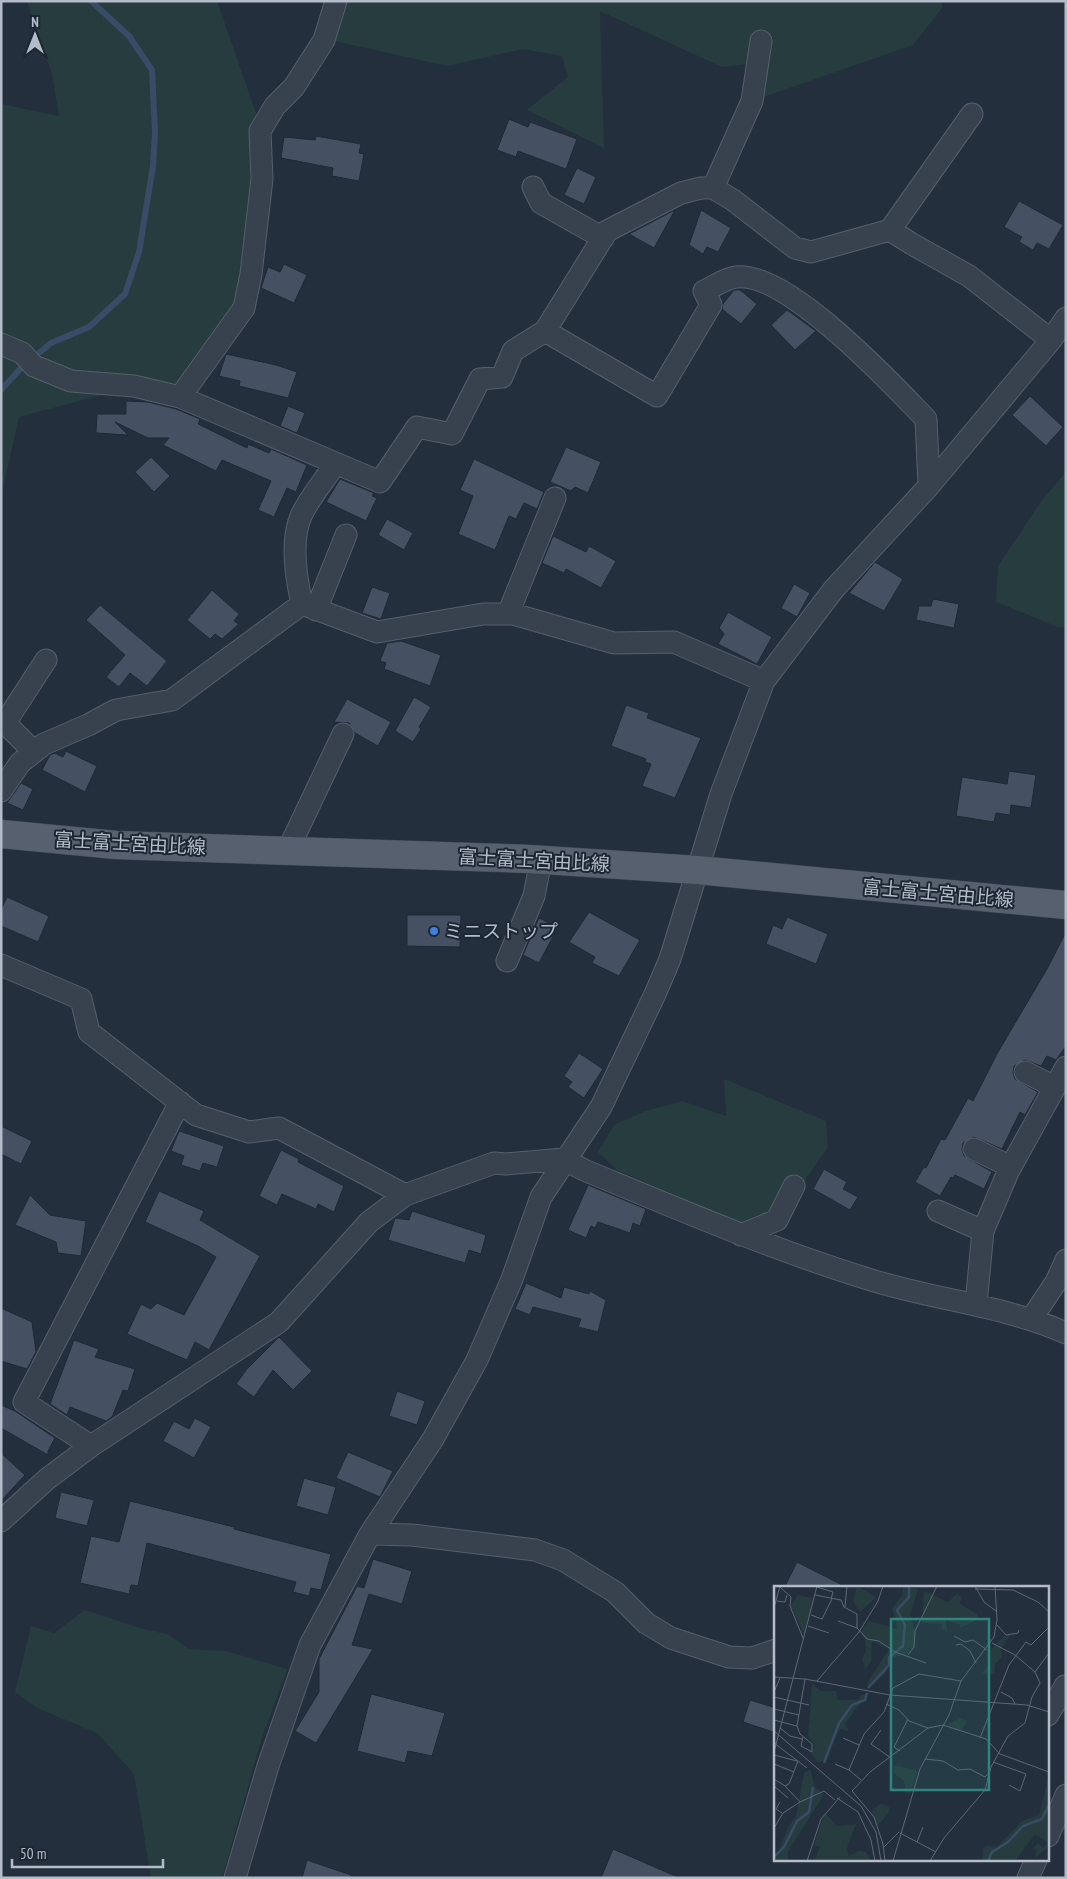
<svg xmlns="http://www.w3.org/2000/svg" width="1067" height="1879" font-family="'PT Sans Narrow','Noto Sans JP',sans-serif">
<rect width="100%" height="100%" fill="#242f3e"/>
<path fill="#263c3f" d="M 27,1 L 217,1 L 263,133 L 246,296 L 182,391 L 143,384 L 19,417 L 1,498 L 1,104 L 59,116 L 52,74 Z
M 345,1 L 942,1 L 942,8 L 913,45 L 752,101 L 759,63 L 722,67 L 600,11 L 604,148 L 527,110 L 568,77 L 562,56 L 523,49 L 447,66 L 335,41 Z
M 1066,472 L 1066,627 L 1058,627 L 996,602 L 998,566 L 1042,500 Z
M 724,1079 L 826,1121 L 828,1147 L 767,1235 L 617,1170 L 598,1152 L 614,1125 L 646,1111 L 682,1101 L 726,1116 Z
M 85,1610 L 143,1629 L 167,1634 L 189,1649 L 226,1651 L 287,1669 L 261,1741 L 222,1878 L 151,1878 L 134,1774 L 97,1733 L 37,1708 L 15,1692 L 31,1626 L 54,1633 Z"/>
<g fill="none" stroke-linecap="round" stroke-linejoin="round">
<path stroke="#394c67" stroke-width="6" d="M 1,390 L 21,368 L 51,343 L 89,327 L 125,294 L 139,252 L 153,166 L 155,132 L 152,70 L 129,36 L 91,1"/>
</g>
<path fill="#455162" stroke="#1f2835" d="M 509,119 L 528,127 L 530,122 L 577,139 L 566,169 L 518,151 L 516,157 L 497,150 Z
M 316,136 L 361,144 L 359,153 L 364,154 L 359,181 L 332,176 L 333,168 L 281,158 L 284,137 L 315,140 Z
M 577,168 L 596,177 L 584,204 L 564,195 Z
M 1019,201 L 1063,225 L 1049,249 L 1037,243 L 1033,250 L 1019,242 L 1022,237 L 1004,227 Z
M 675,210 L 654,248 L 629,234 Z
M 701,210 L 731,228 L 718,252 L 707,247 L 703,254 L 689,245 Z
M 284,264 L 307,275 L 294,303 L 261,288 L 268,267 L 280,272 Z
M 734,290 L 740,290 L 757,304 L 741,324 L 722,309 L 723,304 Z
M 787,310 L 816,331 L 795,350 L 771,325 Z
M 226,354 L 276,365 L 297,372 L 288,398 L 239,386 L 240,381 L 219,376 Z
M 1030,396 L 1063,427 L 1046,446 L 1012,415 Z
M 126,401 L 148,402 L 176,409 L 200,419 L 198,424 L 247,448 L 248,444 L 269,453 L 271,449 L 307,465 L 296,492 L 287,488 L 274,517 L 258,510 L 271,481 L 222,460 L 216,471 L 163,445 L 169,438 L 148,438 L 115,422 L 128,435 L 96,433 L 97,414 L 126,414 Z
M 288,406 L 305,413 L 297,433 L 280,426 Z
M 566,447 L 601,462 L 588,493 L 575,487 L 571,491 L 550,482 Z
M 151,457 L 170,476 L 154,492 L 135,472 Z
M 474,459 L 544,492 L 537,509 L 524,503 L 516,519 L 509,516 L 495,550 L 458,534 L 473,496 L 460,490 Z
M 340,479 L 374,493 L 372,496 L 377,498 L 366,521 L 326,502 Z
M 387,519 L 413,533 L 404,550 L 378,535 Z
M 553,536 L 586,552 L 589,546 L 616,561 L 601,588 L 566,569 L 564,573 L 542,563 Z
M 875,562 L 903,579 L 884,611 L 849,593 Z
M 794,584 L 810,593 L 797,617 L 781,608 Z
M 372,587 L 390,593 L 381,619 L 362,613 Z
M 212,590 L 239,614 L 234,621 L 239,624 L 222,639 L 215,634 L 210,639 L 187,620 Z
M 933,599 L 959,604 L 954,628 L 916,620 L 919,606 L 931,606 Z
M 100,605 L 167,661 L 147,686 L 130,673 L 119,687 L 106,677 L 125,655 L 86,620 Z
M 728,612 L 772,637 L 757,664 L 718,644 L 724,634 L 719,628 Z
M 401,641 L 441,655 L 430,686 L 384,669 L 386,663 L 380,661 L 387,643 Z
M 414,697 L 431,707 L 419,727 L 421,729 L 413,742 L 395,731 Z
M 347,699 L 391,722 L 378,746 L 355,733 L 349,723 L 334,722 Z
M 626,705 L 649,713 L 647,718 L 701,738 L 675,798 L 642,786 L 651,764 L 645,762 L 646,759 L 611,746 Z
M 66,751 L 97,766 L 85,792 L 42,770 L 50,755 L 55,753 L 63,757 Z
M 1009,771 L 1036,775 L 1031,808 L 1011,805 L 1010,815 L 996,813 L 994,822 L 956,816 L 962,777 L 1007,784 Z
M 21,783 L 33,789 L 23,810 L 7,803 Z
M 7,897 L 49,916 L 38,942 L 1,926 L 1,910 Z
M 589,912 L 640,940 L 619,976 L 592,963 L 595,957 L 569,942 Z
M 407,915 L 461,915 L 460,947 L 407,946 Z
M 787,917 L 828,934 L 816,964 L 766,944 L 773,925 L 782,929 Z
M 539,918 L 558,927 L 539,963 L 523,955 Z
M 1066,932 L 1066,1046 L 1056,1060 L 1047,1056 L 1041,1066 L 1025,1060 L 1014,1066 L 1013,1073 L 1015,1079 L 1038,1092 L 1025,1115 L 1020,1112 L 1002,1149 L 974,1137 L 963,1143 L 962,1150 L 964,1156 L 992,1172 L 984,1189 L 955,1175 L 953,1178 L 951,1177 L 940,1196 L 915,1182 L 924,1167 L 926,1168 L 941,1139 L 945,1140 L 968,1098 L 973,1101 L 998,1052 L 1047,969 Z
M 579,1053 L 603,1069 L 584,1098 L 568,1087 L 572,1082 L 564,1076 Z
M 1,1126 L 32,1141 L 21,1164 L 1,1154 Z
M 179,1131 L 224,1146 L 217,1167 L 203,1163 L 200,1171 L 181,1165 L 184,1156 L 171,1151 Z
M 281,1150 L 299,1159 L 298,1162 L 344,1186 L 334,1212 L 318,1204 L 316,1209 L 282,1194 L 277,1205 L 259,1196 Z
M 824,1169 L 847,1182 L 843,1189 L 858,1197 L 850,1210 L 813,1189 Z
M 588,1185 L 646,1209 L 640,1226 L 633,1223 L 630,1233 L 598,1222 L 595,1228 L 591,1226 L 586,1238 L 568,1230 Z
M 159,1191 L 204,1211 L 200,1220 L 260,1256 L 209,1350 L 195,1342 L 187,1360 L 127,1334 L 141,1304 L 151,1309 L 157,1303 L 184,1315 L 216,1257 L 198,1246 L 145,1222 Z
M 30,1195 L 50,1215 L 86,1221 L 81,1256 L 58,1253 L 56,1242 L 15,1225 Z
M 412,1211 L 486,1235 L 481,1254 L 469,1250 L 465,1263 L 388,1240 L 395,1218 L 409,1220 Z
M 526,1283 L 561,1298 L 564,1287 L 589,1294 L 590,1291 L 606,1300 L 598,1332 L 578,1327 L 581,1319 L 533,1307 L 530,1315 L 515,1309 Z
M 1,1308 L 32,1322 L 36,1352 L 27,1369 L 1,1361 Z
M 279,1337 L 312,1371 L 293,1390 L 273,1370 L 254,1397 L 236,1384 L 247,1369 Z
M 74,1340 L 99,1349 L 95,1357 L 135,1369 L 128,1391 L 123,1390 L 112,1417 L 106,1421 L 70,1407 L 67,1415 L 50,1404 Z
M 397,1391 L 425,1401 L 417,1425 L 389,1416 Z
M 1,1405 L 15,1411 L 55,1438 L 48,1451 L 48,1455 L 1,1428 Z
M 195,1418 L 211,1427 L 194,1458 L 163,1441 L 174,1421 L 189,1429 Z
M 348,1452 L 393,1471 L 380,1497 L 336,1478 Z
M 1,1453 L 25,1475 L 1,1501 Z
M 304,1478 L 336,1487 L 328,1515 L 296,1506 Z
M 61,1492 L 94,1500 L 87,1526 L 55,1518 Z
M 130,1501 L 234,1527 L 234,1529 L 331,1554 L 321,1590 L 311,1588 L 309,1596 L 293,1592 L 296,1582 L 147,1543 L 138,1586 L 131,1585 L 129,1594 L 80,1583 L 91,1536 L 119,1542 Z
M 373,1559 L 412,1571 L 402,1604 L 369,1594 L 352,1645 L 373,1649 L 316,1743 L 295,1731 L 319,1692 L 319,1659 L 357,1586 L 364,1588 Z
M 797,1562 L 848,1588 L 784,1588 Z
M 371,1694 L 445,1713 L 432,1756 L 408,1751 L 405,1763 L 357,1751 Z
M 750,1700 L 776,1708 L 776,1733 L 743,1722 Z
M 613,1849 L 680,1878 L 601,1878 Z
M 307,1860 L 351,1875 L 351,1878 L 302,1878 Z"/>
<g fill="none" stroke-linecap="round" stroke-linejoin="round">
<defs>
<path id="minor" d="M 533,187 L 541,203 L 603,238
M 713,188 L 752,101 L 761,41
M 890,230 L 972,114
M 545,331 L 657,396 L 711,305 L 704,291 C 713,287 726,278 736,277 C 786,270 892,384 926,419 L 929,486
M 1,344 L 22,353 L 34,366 L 71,381 L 134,386 L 180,397 L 380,482 L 417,427 L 452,434 L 480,379 L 502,377 L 513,351 L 545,331 L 607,231 L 681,193 L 701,188 L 713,188 L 733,200 L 795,248 L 811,252 L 890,230 L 912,244 L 969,276 L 1051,340
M 180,397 L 244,308 L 251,274 L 262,179 L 260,131 L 275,106 L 294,87 L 324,40 L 336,1
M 302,604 L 377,632 L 483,614 L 513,614 L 614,643 L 674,642 L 764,681
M 302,604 C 296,578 290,542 301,516 C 309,498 324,481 335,464
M 316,610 L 346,535
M 508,614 L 555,498
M 1,719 L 34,752
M 5,723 L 46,660
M 1,791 L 20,763 L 44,744 L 88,725 L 116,710 L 172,700 L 302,604
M 288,850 L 343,734
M 507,961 L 534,896 L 541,860
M 1,965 L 81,999 L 89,1032 L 196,1115 L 249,1132 L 279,1128 L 405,1195
M 1025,1072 L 1055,1087
M 974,1149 L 1011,1167
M 938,1211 L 983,1231
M 741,1235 L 777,1220 L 794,1186
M 976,1304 L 983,1231 L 1008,1172 L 1066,1067
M 1032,1318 L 1056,1282 L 1066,1260
M 91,1446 L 24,1402 L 180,1102
M 1,1521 L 47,1479 L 91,1446 L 279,1322 L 369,1222 L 405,1195 L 494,1163 L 506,1164 L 564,1159 L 584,1170 C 678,1209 771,1249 868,1279 C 934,1300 1002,1305 1066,1333
M 370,1534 L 412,1535 L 535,1550 L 563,1560 L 615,1592 L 646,1623 L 671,1638 L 729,1657 L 752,1658 L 776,1650
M 1048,1715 L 1065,1686
M 1048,1836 L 1066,1795
M 235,1878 L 268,1766 L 310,1645 L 370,1534 L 433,1439 L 477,1360 L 512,1279 L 541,1197 L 601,1107 L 656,992 L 670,959 L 721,794 L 764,681 L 834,589 L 929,486 L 1051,340 L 1066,318
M 1028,1878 L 1036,1860"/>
<path id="major" d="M 1,834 L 116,845 L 529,859 L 697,870 L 1066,905"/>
</defs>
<use href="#minor" stroke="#565f6c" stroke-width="23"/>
<use href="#major" stroke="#414a57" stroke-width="29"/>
<use href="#minor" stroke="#38414e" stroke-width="21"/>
<use href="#major" stroke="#56606e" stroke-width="28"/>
</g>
<circle fill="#3f7fe0" stroke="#1d2633" stroke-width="2" cx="434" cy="931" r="5"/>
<g text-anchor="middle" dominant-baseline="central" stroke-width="4" stroke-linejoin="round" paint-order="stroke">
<g font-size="19" fill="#b4bcc9" stroke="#1d2633">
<text transform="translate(130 843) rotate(3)">富士富士宮由比線</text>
<text transform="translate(534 860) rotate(3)">富士富士宮由比線</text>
<text transform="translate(938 893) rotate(5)">富士富士宮由比線</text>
</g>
<g font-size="19" fill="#b4bcc9" stroke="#1d2633" text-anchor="start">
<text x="444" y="931">ミニストップ</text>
</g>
</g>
<g transform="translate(774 1586)">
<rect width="275" height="275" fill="#242f3e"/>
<path d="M 83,0 L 102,11 L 86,26 L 79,15 ZM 129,0 L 144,3 L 136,29 L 141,45 L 140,60 L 134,68 L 119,71 L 111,88 L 94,101 L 93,97 L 115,63 L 98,55 L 97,76 L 91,83 L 88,73 L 92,65 L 91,55 L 87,46 L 95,35 L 123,43 L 118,23 L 128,9 ZM 150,5 L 174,16 L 183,8 L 187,11 L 186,18 L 203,28 L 203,34 L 186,42 L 186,39 L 172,34 L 173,46 L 166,43 L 169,38 L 148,37 ZM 24,9 L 38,12 L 39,17 L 30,48 L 17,20 ZM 236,49 L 227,63 L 228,71 L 221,78 L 220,88 L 208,88 L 216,75 L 216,64 L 230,50 ZM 38,98 L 47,105 L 62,105 L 64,114 L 84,114 L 88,108 L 93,108 L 71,138 L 75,145 L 66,143 L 50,175 L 43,176 L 37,168 L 41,161 L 34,150 ZM 184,131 L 193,135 L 187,145 L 172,138 L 184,134 ZM 125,180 L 144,185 L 136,208 L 132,207 L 130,195 L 119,187 L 120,181 ZM 36,183 L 41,201 L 50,209 L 14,265 L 14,275 L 0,275 L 15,240 L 22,231 L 30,187 ZM 275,189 L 275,260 L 260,273 L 263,265 L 259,262 L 264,257 L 269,262 L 274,257 L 261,248 L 241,275 L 208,275 L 209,263 L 213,259 L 223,261 L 248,235 L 265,229 ZM 107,217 L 115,221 L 114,228 L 103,240 L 98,225 ZM 51,227 L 63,240 L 82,238 L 73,262 L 75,270 L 85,265 L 92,266 L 97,275 L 40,275 L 46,261 L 40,259 Z" fill="#263c3f"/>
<path fill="none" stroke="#394c67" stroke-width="2.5" d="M 94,102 L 115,79 L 115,71 L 129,60 L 131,39 L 123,24 L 135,11 L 135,0M 50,177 L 65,137 L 78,119 L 91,114 L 93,107M 0,271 L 10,261 L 23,235 L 35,226 L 39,201M 214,275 L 218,266 L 234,256 L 249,240 L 268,233 L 275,218"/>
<path fill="none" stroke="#5e6776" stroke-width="1" d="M 201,0 L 210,16 L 222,25M 6,1 L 17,11 L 16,20 L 29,52M 43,1 L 59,6 L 57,13M 201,3 L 239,4 L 264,16 L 275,26M 41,9 L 67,14 L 70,21 L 83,28 L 83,42 L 93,53 L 105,55 L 121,66 L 152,77M 3,15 L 11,16 L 13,9M 71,21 L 73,0M 0,22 L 6,0M 37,29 L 48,33 L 58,13M 64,35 L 83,42M 223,39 L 232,49 L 244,47 L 245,44M 34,40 L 55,47M 180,50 L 191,56 L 199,54 L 213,64M 218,57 L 241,69 L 261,86M 182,59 L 187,58 L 196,65 L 202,77M 134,69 L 140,61 L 141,45 L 163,0M 145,88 L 187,95M 0,91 L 31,93 L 116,109 L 253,119 L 275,126M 43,95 L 85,46 L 104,15 L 109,0M 0,106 L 6,92M 227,106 L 238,112 L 241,118M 0,111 L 35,119M 112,118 L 125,124 L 135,135 L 154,142M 0,123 L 25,129M 0,134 L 23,140M 6,142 L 16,150 L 28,153M 107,144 L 97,158 L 117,172M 0,145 L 87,220 L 102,246 L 107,275M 29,151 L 27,160 L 38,166 L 38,158 L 26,148 L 23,140 L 31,93M 69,152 L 85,159M 206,152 L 235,79 L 252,56 L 257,59 L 275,41M 0,157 L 33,182M 126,165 L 120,161 L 134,133M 0,166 L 43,0M 0,169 L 23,175M 151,173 L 169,175 L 184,184 L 196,183 L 211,191 L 215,187M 219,176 L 252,188 L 246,205 L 235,199M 0,178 L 20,186M 61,178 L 75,184M 0,193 L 11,200 L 15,198 L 24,175M 87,194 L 75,184 L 90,148 L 110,126 L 119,102 L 145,88M 0,200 L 14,212M 63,212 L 84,226 L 97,254 L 101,275M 6,216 L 2,223 L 8,227M 26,216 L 50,205 L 61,214M 0,242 L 9,227 L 26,216 L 11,200M 126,247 L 162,266M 143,256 L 149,241M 110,261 L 125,246M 33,275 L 47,233 L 66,211M 111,275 L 109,258 L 100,231 L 78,205 L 96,186 L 154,142 L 169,139 L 212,153 L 226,168 L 275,186M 119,275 L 146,183 L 175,129 L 187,95 L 220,51 L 223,34 L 221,0M 156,275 L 170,252 L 211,204 L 217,181 L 234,150 L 251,137 L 258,111 L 266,97 L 261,86 L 275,67"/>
<path fill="#308480" fill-opacity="0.15" stroke="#308480" stroke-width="2.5" d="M 117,33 L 215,33 L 215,204 L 117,204 Z"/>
<rect width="275" height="275" fill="none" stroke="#b4bcc9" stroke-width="2.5"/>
</g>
<rect width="1067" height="1879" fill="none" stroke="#b4bcc9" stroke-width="5"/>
<g transform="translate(35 35)" stroke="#1d2633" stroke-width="4" paint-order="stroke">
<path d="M0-4L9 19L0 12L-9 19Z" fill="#b4bcc9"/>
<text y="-8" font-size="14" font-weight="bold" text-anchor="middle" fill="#b4bcc9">N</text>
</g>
<path d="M12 1859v8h151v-8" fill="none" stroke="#b4bcc9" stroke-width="2.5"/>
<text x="20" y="1859" font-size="15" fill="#b4bcc9" stroke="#1d2633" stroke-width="4" paint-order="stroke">50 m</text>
</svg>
